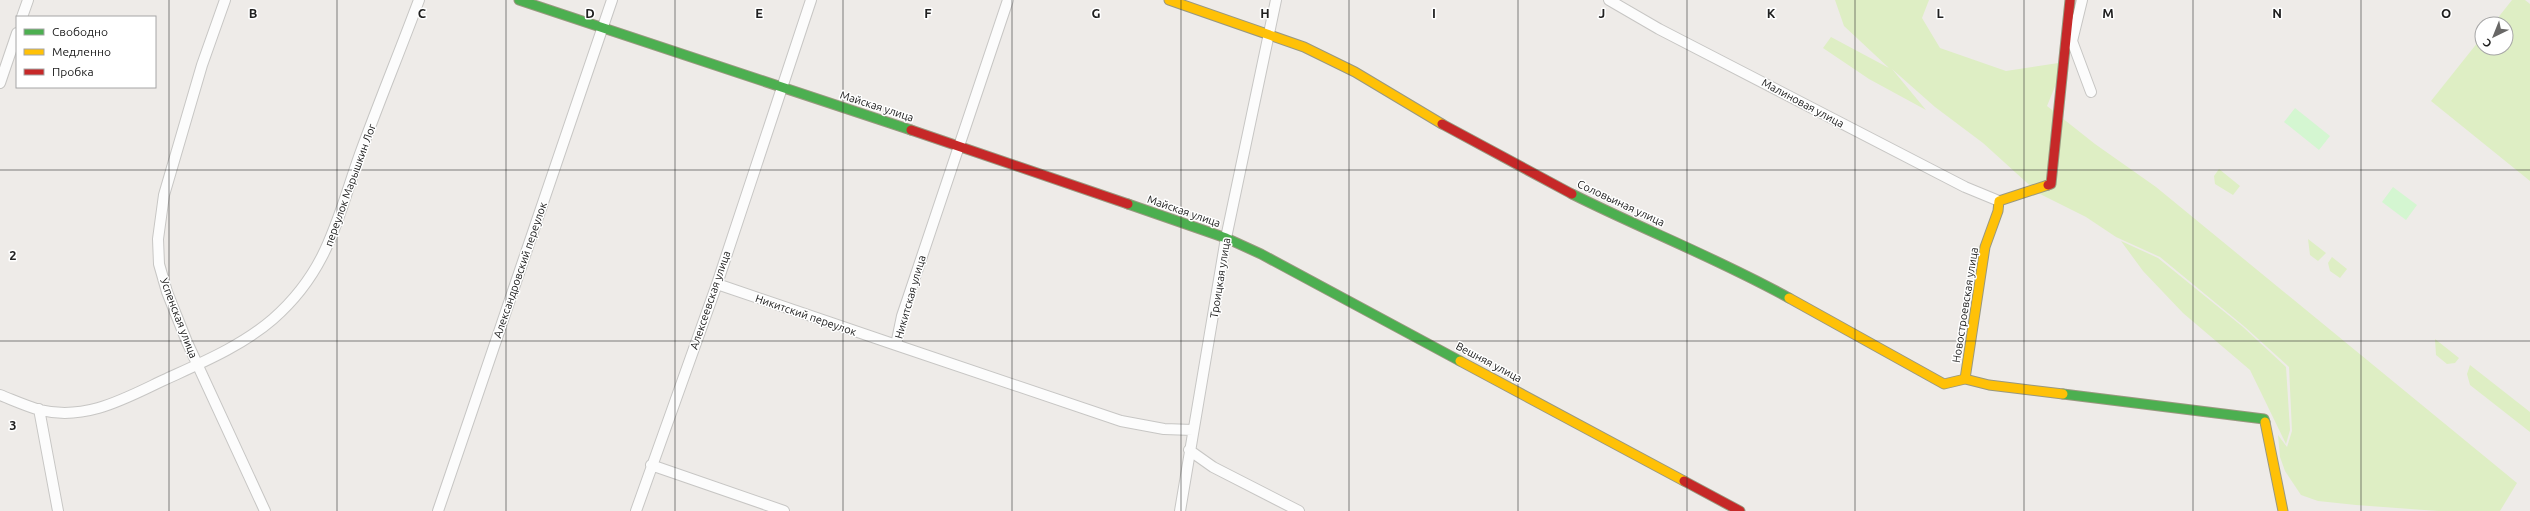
<svg xmlns="http://www.w3.org/2000/svg" width="2530" height="511" font-family="Ubuntu,sans-serif">
<rect width="100%" height="100%" fill="#eeebe8"/>
<path fill="#deeec4" d="M 1835,0 L 1929,0 L 1922,18 L 1940,48 L 2006,71 L 2065,62 L 2047,106 L 2095,144 L 2156,187 L 2517,483 L 2500,511 L 2438,511 L 2356,505 L 2318,501 L 2301,495 L 2285,471 L 2280,457 L 2278,435 L 2287,447 L 2292,431 L 2289,367 L 2245,327 L 2160,257 L 2116,237 L 2086,217 L 2038,193 L 1983,143 L 1935,107 L 1892,69 L 1926,110 L 1869,79 L 1823,48 L 1831,37 L 1889,68 L 1844,26 Z
M 2512,0 L 2525,0 L 2530,4 L 2530,181 L 2431,101 L 2482,37 L 2482,48 L 2506,48 L 2506,24 L 2493,24 Z
M 2219,169 L 2240,186 L 2233,195 L 2215,184 L 2214,176 Z
M 2308,239 L 2326,253 L 2318,261 L 2310,255 Z
M 2121,241 L 2158,258 L 2243,327 L 2286,367 L 2290,430 L 2286,444 L 2250,370 L 2183,313 L 2143,271 Z
M 2332,257 L 2347,269 L 2340,278 L 2330,271 L 2328,263 Z
M 2435,339 L 2459,358 L 2455,363 L 2447,364 L 2436,355 Z
M 2470,365 L 2530,412 L 2530,432 L 2470,385 L 2467,374 Z"/>
<path fill="#d4f6d1" d="M 2295,108 L 2330,136 L 2319,150 L 2284,122 Z
M 2393,187 L 2417,205 L 2406,220 L 2382,202 Z"/>
<g fill="none" stroke-linecap="round" stroke-linejoin="round">
<defs>
<path id="street" d="M 225,0 L 202,65 L 164,195 L 158,239 L 159,264 L 167,292 L 187,342 L 265,511
M 1008,0 L 902,316 L 896,345 L 1121,421 L 1164,429 L 1193,430
M 1609,0 L 1659,29 L 1965,187 L 1999,201
M 2082,0 L 2072,41 L 2091,92
M 22,17 L 28,0
M 0,83 L 17,33
M 717,284 L 896,345
M 0,395 C 13,400 26,406 40,410 C 86,421 124,399 164,380 C 201,363 242,346 273,319 C 328,271 337,219 360,154 C 379,102 400,51 419,0
M 39,409 L 58,511
M 1189,450 L 1213,467 L 1299,511
M 651,465 L 784,511
M 438,511 L 612,0
M 636,511 L 717,284 L 811,0
M 1180,511 L 1226,238 L 1276,0"/>
<path id="fast" d="M 519,0 L 911,130
M 1572,194 C 1644,230 1719,259 1789,298
M 1128,204 L 1226,238 L 1261,254 L 1460,361
M 2063,394 L 2264,419 L 2265,422"/>
<path id="slow" d="M 1169,0 L 1304,47 L 1355,72 L 1442,124
M 2048,185 L 1999,201 L 1998,211 L 1985,247 L 1965,379 L 1989,385 L 2063,394
M 1789,298 L 1944,384 L 1965,379
M 1460,361 L 1684,481
M 2265,422 L 2283,511"/>
<path id="jam" d="M 1442,124 L 1572,194
M 911,130 L 1128,204
M 2048,185 L 2051,184 L 2070,0
M 1684,481 L 1740,511"/>
</defs>
<use href="#street" stroke="#c7c6c4" stroke-width="12"/>
<use href="#fast" stroke="#99987f" stroke-width="11"/>
<use href="#slow" stroke="#99987f" stroke-width="11"/>
<use href="#jam" stroke="#99987f" stroke-width="11"/>
<use href="#street" stroke="#fcfcfc" stroke-width="10"/>
<use href="#fast" stroke="#4caf50" stroke-width="9"/>
<use href="#slow" stroke="#ffc107" stroke-width="9"/>
<use href="#jam" stroke="#c62828" stroke-width="9"/>
</g>
<path fill="none" stroke="#202020" stroke-width="1" stroke-opacity="0.55" d="M 169,0 L 169,511M 337,0 L 337,511M 506,0 L 506,511M 675,0 L 675,511M 843,0 L 843,511M 1012,0 L 1012,511M 1181,0 L 1181,511M 1349,0 L 1349,511M 1518,0 L 1518,511M 1687,0 L 1687,511M 1855,0 L 1855,511M 2024,0 L 2024,511M 2193,0 L 2193,511M 2361,0 L 2361,511M 0,170 L 2530,170M 0,341 L 2530,341"/>
<g text-anchor="middle" dominant-baseline="central" stroke-width="3" stroke-linejoin="round" paint-order="stroke">
<g font-size="11" fill="#202020" stroke="#fff">
<text transform="translate(1803 103) rotate(28)">Малиновая улица</text>
<text transform="translate(877 106) rotate(18)">Майская улица</text>
<text transform="translate(350 185) rotate(-70)">переулок Марышкин Лог</text>
<text transform="translate(1621 203) rotate(25)">Соловьиная улица</text>
<text transform="translate(1184 211) rotate(19)">Майская улица</text>
<text transform="translate(520 270) rotate(-71)">Александровский переулок</text>
<text transform="translate(1220 278) rotate(-81)">Троицкая улица</text>
<text transform="translate(910 297) rotate(-74)">Никитская улица</text>
<text transform="translate(710 300) rotate(-71)">Алексеевская улица</text>
<text transform="translate(1965 305) rotate(-81)">Новостроевская улица</text>
<text transform="translate(806 315) rotate(19)">Никитский переулок</text>
<text transform="translate(179 318) rotate(69)">Успенская улица</text>
<text transform="translate(1489 362) rotate(28)">Вешняя улица</text>
</g>
</g>
<g font-size="13" text-anchor="middle" font-weight="bold" fill="#202020" stroke="#fff" stroke-width="3" stroke-linejoin="round" paint-order="stroke">
<text x="253" y="18">B</text>
<text x="422" y="18">C</text>
<text x="590" y="18">D</text>
<text x="759" y="18">E</text>
<text x="928" y="18">F</text>
<text x="1096" y="18">G</text>
<text x="1265" y="18">H</text>
<text x="1434" y="18">I</text>
<text x="1602" y="18">J</text>
<text x="1771" y="18">K</text>
<text x="1940" y="18">L</text>
<text x="2108" y="18">M</text>
<text x="2277" y="18">N</text>
<text x="2446" y="18">O</text>
<text x="13" y="260">2</text>
<text x="13" y="430">3</text>
</g>
<rect x="16" y="16" width="140" height="72" fill="#ffffff" stroke="#a6a6a6"/>
<rect x="24" y="29" width="20" height="6" fill="#4caf50" stroke="#a6a6a6"/>
<text x="52" y="36" font-size="12" fill="#202020">Свободно</text>
<rect x="24" y="49" width="20" height="6" fill="#ffc107" stroke="#a6a6a6"/>
<text x="52" y="56" font-size="12" fill="#202020">Медленно</text>
<rect x="24" y="69" width="20" height="6" fill="#c62828" stroke="#a6a6a6"/>
<text x="52" y="76" font-size="12" fill="#202020">Пробка</text>
<g transform="translate(2494 36) rotate(223)"><circle r="19" fill="#ffffff" stroke="#a6a6a6"/>
<path d="M0-3L7 15L0 10L-7 15Z" fill="#686766"/>
<text y="-6" font-size="11" font-weight="bold" text-anchor="middle" fill="#202020">С</text>
</g>
</svg>
